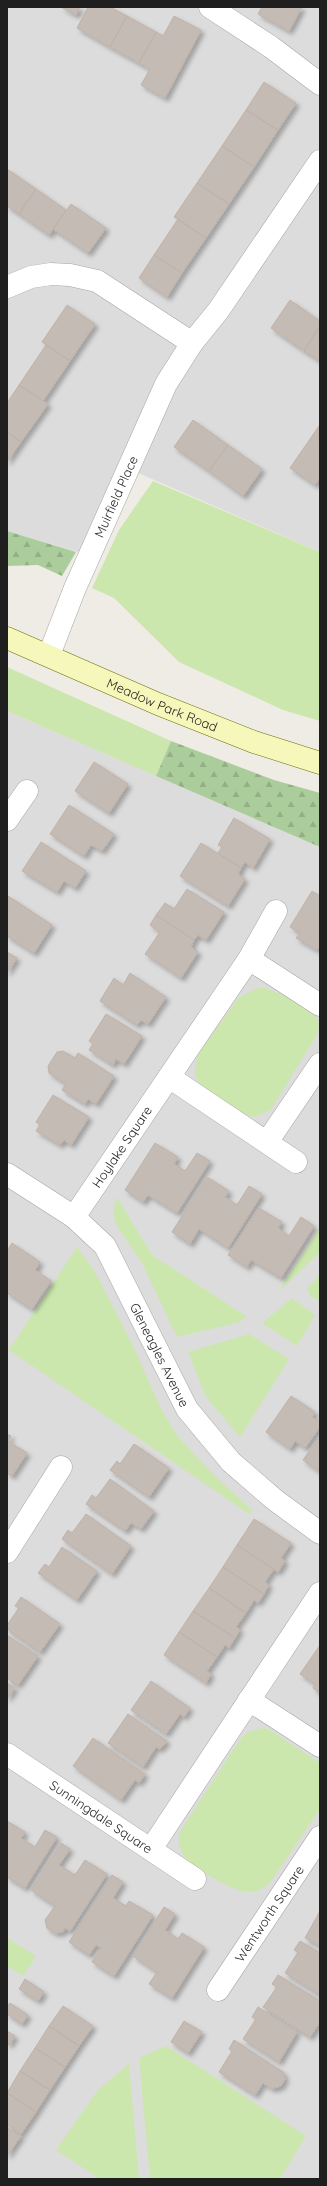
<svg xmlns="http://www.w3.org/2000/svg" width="327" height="2186" font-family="Quicksand,sans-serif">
<defs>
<pattern id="forest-firs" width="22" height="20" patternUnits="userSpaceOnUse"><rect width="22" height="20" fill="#abcd9b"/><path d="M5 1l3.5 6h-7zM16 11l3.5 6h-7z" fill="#93b085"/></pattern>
<filter id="shadow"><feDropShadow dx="3.5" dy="3.5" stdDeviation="2" flood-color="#0004"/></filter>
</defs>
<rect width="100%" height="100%" fill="#efece5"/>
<path fill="#dddcdc" d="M 7,7 L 320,7 L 320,552 L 129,469 L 88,555 L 7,531 Z
M 7,711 L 320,847 L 320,2179 L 7,2179 Z"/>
<path fill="#cbe7ad" d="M 153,481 L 320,552 L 320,721 L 283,710 L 179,662 L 114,598 L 92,588 L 119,530 Z
M 7,667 L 171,741 L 156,776 L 7,711 Z
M 260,987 C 271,988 306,1006 314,1014 C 320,1020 319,1027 317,1035 L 271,1109 L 264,1113 L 255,1117 L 246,1115 L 200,1085 L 195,1075 L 195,1066 L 199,1053 L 239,997 Z
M 117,1197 L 152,1255 L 246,1316 L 240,1322 L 177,1337 L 142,1263 L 116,1225 L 113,1212 Z
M 320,1228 L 320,1252 L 277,1293 Z
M 77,1247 L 95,1272 L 135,1350 L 160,1407 L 178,1437 L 215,1476 L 253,1511 L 249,1514 L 9,1350 Z
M 320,1275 L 320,1301 L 311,1297 L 307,1288 Z
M 292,1298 L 315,1315 L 297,1346 L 262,1323 Z
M 249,1334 L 289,1359 L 240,1437 L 206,1397 L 188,1352 Z
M 262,1728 L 270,1730 L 320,1763 L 320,1809 L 270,1883 C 252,1899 235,1890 217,1880 C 197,1869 176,1859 179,1833 L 241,1738 L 248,1732 Z
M 7,1938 L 36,1956 L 23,1976 L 7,1966 Z
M 166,2046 L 306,2136 L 280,2179 L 150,2179 L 139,2058 Z
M 129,2064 L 139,2179 L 100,2179 L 56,2150 L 98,2090 Z"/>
<path fill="url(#forest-firs)" d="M 7,531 L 76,552 L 62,576 L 38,565 L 7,566 Z
M 171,741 L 274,780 L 320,793 L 320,847 L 156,776 Z"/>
<path fill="#c4bbb5" stroke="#c0b2a8" filter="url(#shadow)" d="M 61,7 L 80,7 L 76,15 Z
M 88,7 L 110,7 L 127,16 L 110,47 L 77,28 Z
M 262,7 L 302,7 L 289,31 L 258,14 Z
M 127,16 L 156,32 L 139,63 L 110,47 Z
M 174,16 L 201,30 L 165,98 L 141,85 L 150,69 L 139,63 L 156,32 L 163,36 Z
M 264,82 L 296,103 L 278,130 L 246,110 Z
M 246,110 L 278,130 L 254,167 L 222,146 Z
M 222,146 L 254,167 L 229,204 L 197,183 Z
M 7,169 L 36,189 L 19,214 L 7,206 Z
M 197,183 L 229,204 L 206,238 L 174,217 Z
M 36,189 L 66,210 L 49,235 L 19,214 Z
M 71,204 L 106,228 L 88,253 L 53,229 Z
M 178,219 L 206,238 L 182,273 L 154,255 Z
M 154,255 L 182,273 L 167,297 L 139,278 Z
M 290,300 L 320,321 L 320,326 L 304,351 L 271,328 Z
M 67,305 L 95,324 L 70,361 L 42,342 Z
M 320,326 L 320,361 L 304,351 Z
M 46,345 L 70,361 L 43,401 L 19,385 Z
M 19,385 L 48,404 L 21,442 L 7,432 L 7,403 Z
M 193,420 L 228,445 L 209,471 L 174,447 Z
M 319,426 L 320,478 L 315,485 L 290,468 Z
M 7,432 L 21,442 L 7,462 Z
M 228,445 L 262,469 L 243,496 L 209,471 Z
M 94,762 L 128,784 L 109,813 L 75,791 Z
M 69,805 L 114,834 L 102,851 L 91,845 L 84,856 L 50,834 Z
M 234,818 L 270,839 L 253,868 L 245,862 L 241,868 L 218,853 L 222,847 L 218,845 Z
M 41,842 L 86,871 L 75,888 L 64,881 L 57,892 L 22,871 Z
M 201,843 L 241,868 L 238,874 L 245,879 L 228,906 L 180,876 Z
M 187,889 L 224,912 L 206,940 L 198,935 L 194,940 L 156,915 L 165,903 L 174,909 Z
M 312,891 L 320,896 L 320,946 L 317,950 L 296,938 L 300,933 L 290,927 Z
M 8,896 L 52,925 L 34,953 L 7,936 Z
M 156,915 L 194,940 L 191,947 L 198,952 L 181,978 L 145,954 L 160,932 L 150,925 Z
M 7,952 L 17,958 L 7,973 Z
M 130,973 L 166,997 L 148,1024 L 141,1020 L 137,1025 L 100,1001 L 114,978 L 123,985 Z
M 106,1014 L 142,1036 L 124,1064 L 116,1059 L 113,1065 L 89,1050 L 93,1044 L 89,1041 Z
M 63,1051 L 75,1058 L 78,1053 L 114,1076 L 96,1104 L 88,1099 L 85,1104 L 62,1090 L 66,1084 L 49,1073 L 48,1066 L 57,1052 Z
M 53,1095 L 89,1117 L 71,1145 L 64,1140 L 60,1145 L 36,1131 L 40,1125 L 36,1122 Z
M 155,1143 L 178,1157 L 174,1164 L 185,1171 L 197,1153 L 210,1161 L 177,1213 L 148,1195 L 143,1202 L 125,1190 Z
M 207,1177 L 229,1191 L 225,1197 L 237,1205 L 249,1186 L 262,1194 L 228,1248 L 199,1229 L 190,1244 L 172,1232 Z
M 259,1208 L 282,1222 L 278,1228 L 289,1236 L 301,1217 L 314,1226 L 281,1278 L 251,1260 L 247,1267 L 228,1255 Z
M 12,1243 L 40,1262 L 35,1270 L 51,1281 L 32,1309 L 7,1293 L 7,1251 Z
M 291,1396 L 315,1412 L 312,1417 L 320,1422 L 320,1427 L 305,1448 L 295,1441 L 290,1449 L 266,1432 Z
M 7,1434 L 11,1436 L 8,1441 L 27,1453 L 12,1476 L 7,1473 Z
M 320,1436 L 320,1472 L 303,1460 Z
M 134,1444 L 169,1468 L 149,1497 L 110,1470 L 117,1461 L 120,1464 Z
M 110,1479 L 154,1511 L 141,1529 L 131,1523 L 125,1531 L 86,1504 L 92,1495 L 96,1498 Z
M 86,1514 L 131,1546 L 112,1574 L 62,1539 L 68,1530 L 72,1533 Z
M 254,1519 L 291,1543 L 281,1558 L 285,1561 L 278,1572 L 237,1545 Z
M 237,1545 L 274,1569 L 265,1582 L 269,1585 L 264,1594 L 223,1567 Z
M 62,1547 L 97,1571 L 77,1600 L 38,1573 L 45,1564 L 49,1567 Z
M 223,1567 L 264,1594 L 258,1603 L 254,1600 L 246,1613 L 209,1588 Z
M 209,1588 L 246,1613 L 236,1627 L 240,1630 L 235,1638 L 193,1611 Z
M 21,1597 L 60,1624 L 40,1652 L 7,1629 L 7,1625 L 19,1608 L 15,1606 Z
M 193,1611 L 235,1638 L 229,1648 L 225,1645 L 217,1657 L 179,1632 Z
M 179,1632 L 217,1657 L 207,1671 L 211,1674 L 206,1683 L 164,1655 Z
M 7,1635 L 38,1656 L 18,1685 L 7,1678 Z
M 320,1645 L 320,1693 L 313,1688 L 315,1684 L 300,1674 Z
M 151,1681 L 190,1708 L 184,1717 L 180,1714 L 166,1734 L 131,1710 Z
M 7,1683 L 15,1688 L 7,1699 Z
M 128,1714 L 167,1741 L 160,1749 L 156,1747 L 143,1767 L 108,1743 Z
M 93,1738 L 145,1774 L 139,1783 L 135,1780 L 121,1800 L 73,1766 Z
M 7,1821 L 25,1832 L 21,1838 L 35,1847 L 45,1830 L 57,1837 L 25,1888 L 7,1877 Z
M 61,1843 L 70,1849 L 59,1865 L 75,1875 L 85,1860 L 107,1874 L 70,1931 L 65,1928 L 63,1932 L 55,1933 L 47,1928 L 45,1920 L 55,1906 L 31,1890 Z
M 112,1875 L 123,1882 L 113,1898 L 126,1906 L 129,1901 L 153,1915 L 114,1976 L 92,1962 L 101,1948 L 96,1945 L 89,1955 L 69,1942 Z
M 164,1907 L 175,1914 L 165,1930 L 178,1939 L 182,1933 L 204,1947 L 172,1998 L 149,1984 L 157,1972 L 133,1956 Z
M 320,1911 L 320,1946 L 305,1938 Z
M 300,1941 L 320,1953 L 320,1995 L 285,1973 L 298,1952 L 294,1950 Z
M 278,1975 L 320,2001 L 320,2022 L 310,2037 L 263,2007 L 277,1987 L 272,1984 Z
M 25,1979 L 44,1992 L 38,2001 L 19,1989 Z
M 10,2003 L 28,2015 L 22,2024 L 7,2014 L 7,2007 Z
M 63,2006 L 93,2026 L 79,2046 L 49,2026 Z
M 258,2007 L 297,2032 L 279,2062 L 243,2039 L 256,2019 L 252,2017 Z
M 184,2021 L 202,2032 L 188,2053 L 171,2042 Z
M 49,2026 L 79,2046 L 65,2067 L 35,2048 Z
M 7,2031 L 15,2036 L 9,2045 L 7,2044 Z
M 234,2040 L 283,2072 L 285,2079 L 281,2086 L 272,2089 L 263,2083 L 255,2095 L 219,2072 L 232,2051 L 229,2049 Z
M 35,2048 L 65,2067 L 50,2090 L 20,2071 Z
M 20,2071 L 50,2090 L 36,2112 L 7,2093 Z
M 7,2093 L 36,2112 L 21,2134 L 7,2125 Z
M 7,2127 L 21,2136 L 7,2156 Z"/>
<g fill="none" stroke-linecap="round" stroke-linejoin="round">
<defs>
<g id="street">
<path d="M 210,7 L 271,47 L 320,84"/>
<path d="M 7,287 L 31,277 L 51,274 L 70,275 L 97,281 L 192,343"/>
<path id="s1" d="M 49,655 L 75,588 L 166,384 L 192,343 L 218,311 L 320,161"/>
<path d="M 7,820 L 27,791"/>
<path d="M 249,959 L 320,1005"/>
<path d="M 169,1077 L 296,1162"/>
<path d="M 267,1142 L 320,1064"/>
<path id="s2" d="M 7,1174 L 74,1217 L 105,1246 L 187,1409 L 231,1462 L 275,1500 L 320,1533"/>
<path id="s3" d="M 74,1217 L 249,959 L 276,911"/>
<path d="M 7,1552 L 61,1467"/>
<path d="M 249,1700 L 320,1746"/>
<path id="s4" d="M 7,1754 L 195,1879"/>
<path d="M 151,1849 L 320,1593"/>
<path id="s5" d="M 218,1990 L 320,1837"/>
</g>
<g id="secondary">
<path id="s6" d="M 7,638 L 158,704 L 254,742 L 320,763"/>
</g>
</defs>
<use href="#street" stroke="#a6a6a6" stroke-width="23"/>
<use href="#secondary" stroke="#697209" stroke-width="23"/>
<use href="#street" stroke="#fff" stroke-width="22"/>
<use href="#secondary" stroke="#f5f7bb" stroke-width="22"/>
</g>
<g text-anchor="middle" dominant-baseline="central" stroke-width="4" stroke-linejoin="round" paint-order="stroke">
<g font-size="13" fill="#1f1f1f" stroke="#fff">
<text stroke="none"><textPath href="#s1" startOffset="172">Muirfield Place</textPath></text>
<text stroke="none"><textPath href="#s6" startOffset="169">Meadow Park Road</textPath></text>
<text stroke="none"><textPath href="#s3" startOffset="85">Hoylake Square</textPath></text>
<text stroke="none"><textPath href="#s2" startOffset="244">Gleneagles Avenue</textPath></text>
<text stroke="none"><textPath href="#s4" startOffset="113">Sunningdale Square</textPath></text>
<text stroke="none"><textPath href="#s5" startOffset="92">Wentworth Square</textPath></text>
</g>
</g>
<rect width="327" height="2186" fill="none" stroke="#1f1f1f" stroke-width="16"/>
</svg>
